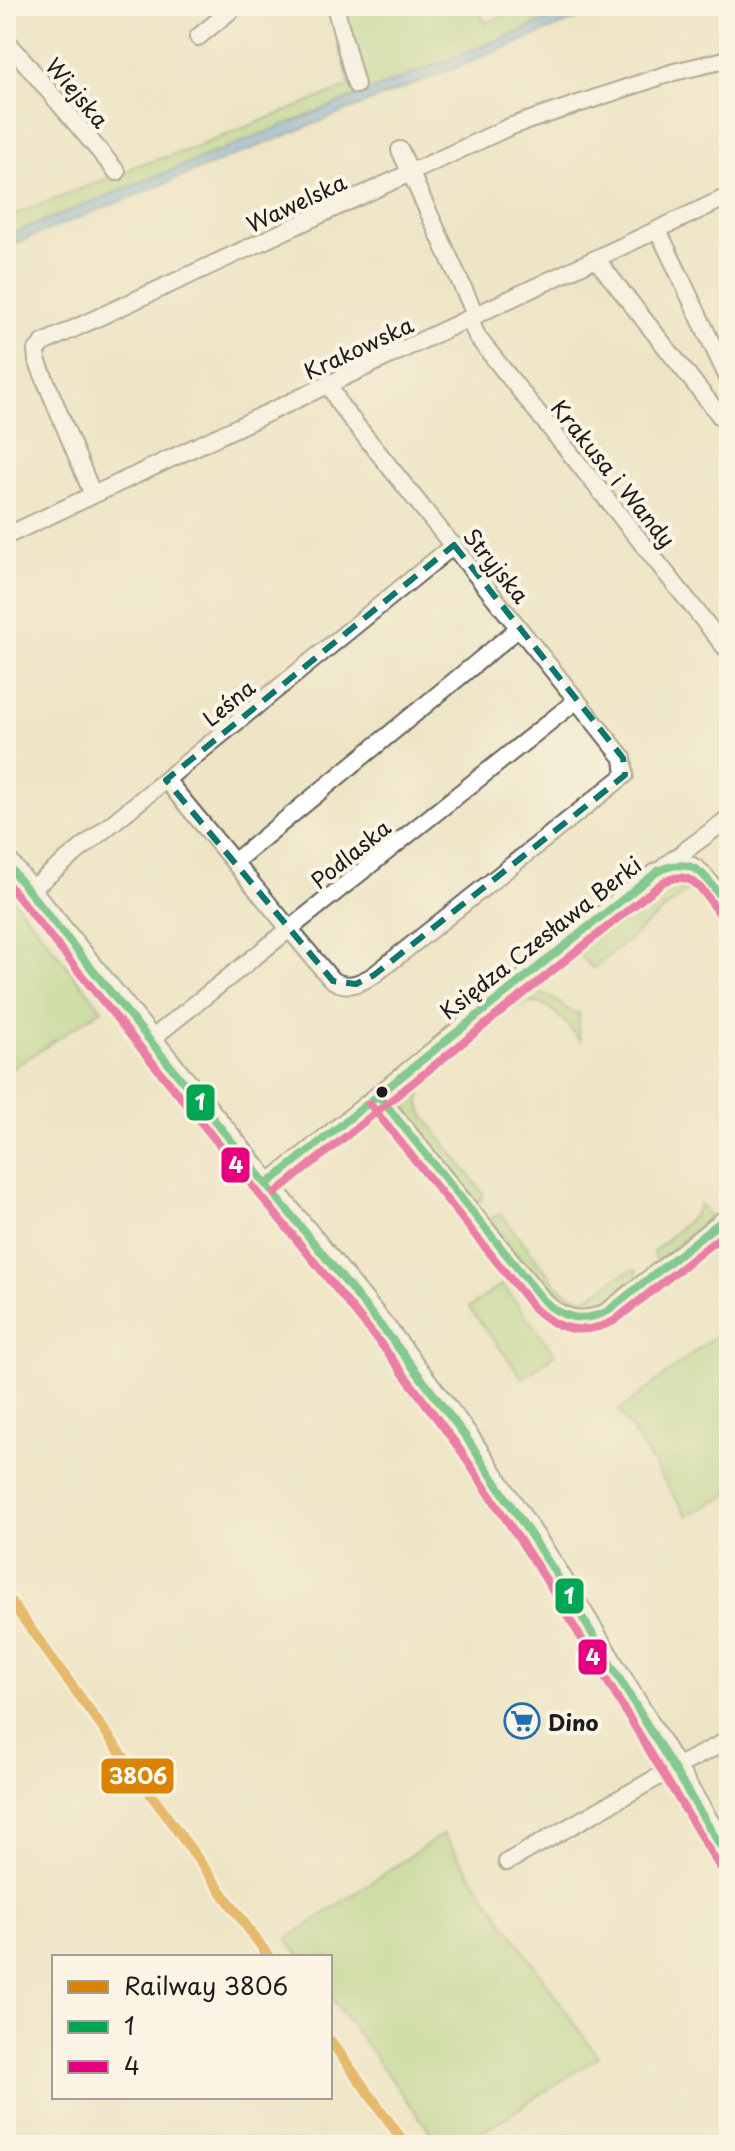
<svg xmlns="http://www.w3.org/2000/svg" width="735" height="2151" font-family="'Playpen Sans',sans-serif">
<rect width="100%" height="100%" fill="#fcf5e5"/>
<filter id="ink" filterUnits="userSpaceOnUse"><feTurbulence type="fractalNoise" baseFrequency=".0125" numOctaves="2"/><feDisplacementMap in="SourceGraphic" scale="16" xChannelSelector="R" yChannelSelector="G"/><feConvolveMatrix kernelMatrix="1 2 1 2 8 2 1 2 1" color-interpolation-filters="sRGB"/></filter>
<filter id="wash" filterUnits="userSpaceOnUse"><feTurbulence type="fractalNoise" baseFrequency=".006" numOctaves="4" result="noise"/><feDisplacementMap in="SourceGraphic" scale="32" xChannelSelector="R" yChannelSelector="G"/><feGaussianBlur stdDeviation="1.8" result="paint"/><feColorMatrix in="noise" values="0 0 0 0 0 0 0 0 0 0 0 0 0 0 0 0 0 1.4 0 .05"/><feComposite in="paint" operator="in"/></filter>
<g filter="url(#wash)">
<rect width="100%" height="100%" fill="#eee5c6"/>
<path fill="#a7d27f" stroke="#62774e" stroke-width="2" d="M 328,6 L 479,6 L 485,23 L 528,6 L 583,6 L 6,236 L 6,218 L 132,169 L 132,167 L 188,150 L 350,86 Z
M 683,872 L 699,881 L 593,969 L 574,949 L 670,873 Z
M 6,890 L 102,1009 L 6,1073 Z
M 530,991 C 557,994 562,1011 580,1014 L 578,1025 L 580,1040 C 562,1020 547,993 517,1006 L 429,1078 C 420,1091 417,1099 423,1114 L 483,1193 L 481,1201 L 474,1200 L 416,1128 C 403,1105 407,1092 422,1072 L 508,998 Z
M 700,1204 L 710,1217 L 659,1261 L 654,1258 L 653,1252 L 692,1217 Z
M 501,1214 L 557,1285 C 593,1317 603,1276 634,1270 L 637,1271 L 637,1280 C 613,1299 591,1319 559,1305 L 492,1224 L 492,1218 Z
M 502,1284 L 555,1354 L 523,1378 L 469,1308 Z
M 729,1325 L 729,1495 L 687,1516 L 619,1411 Z
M 443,1834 L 598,2057 L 463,2145 L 440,2145 L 330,1996 L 330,1957 L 301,1957 L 287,1939 Z"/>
<path fill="#6aa4d9" stroke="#43607a" stroke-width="2" d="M 583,6 L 610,6 L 6,247 L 6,236 Z"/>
</g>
<g filter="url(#ink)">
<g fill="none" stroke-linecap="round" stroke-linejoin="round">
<defs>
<path id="street" d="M 335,6 L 356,85
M 198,37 L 236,6
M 6,40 L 117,172
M 400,150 L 476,316
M 658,230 L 729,380
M 596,259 L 721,417 L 729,420
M 469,319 L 478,338 L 729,652
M 93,495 L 37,360 L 36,351 L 43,343 L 509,127 L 674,72 L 729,59
M 6,536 L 729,196
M 166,780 L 330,978 C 345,990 359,984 374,975 L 625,775 L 623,758 L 340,405 L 329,384
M 234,862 L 519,628
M 666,865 L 729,818
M 29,891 L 454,545
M 150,1040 L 577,700
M 378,1095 L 543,1300 C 562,1320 584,1325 608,1311 L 729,1215
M 266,1185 L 618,901 C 640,885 674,847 701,872 C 711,882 720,896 729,907
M 507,1862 L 674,1768 L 729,1740"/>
<path id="secondary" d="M 6,863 L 390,1337 L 466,1437 L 553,1569 L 729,1860"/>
</defs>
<use href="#street" stroke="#666258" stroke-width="20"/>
<use href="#secondary" stroke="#666258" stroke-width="28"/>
<use href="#street" stroke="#fff" stroke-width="16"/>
<use href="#secondary" stroke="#fff" stroke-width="24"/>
<defs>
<path id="bus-1" d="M 6,863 L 390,1337 L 466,1437 L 553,1569 L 729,1860
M 378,1095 L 543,1300 C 563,1319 583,1323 608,1311 L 729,1215
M 266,1185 L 658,871 C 697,853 707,880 729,907"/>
<path id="bus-2" d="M 6,882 L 381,1344 L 456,1444 L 543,1575 L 719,1866
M 369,1103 L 534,1308 C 558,1331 584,1336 614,1321 L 729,1230
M 274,1194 L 663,882 C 694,867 703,893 720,914"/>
</defs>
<use href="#bus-1" stroke="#fcf5e5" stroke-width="14"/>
<use href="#bus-2" stroke="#fcf5e5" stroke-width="14"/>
<use href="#bus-1" stroke="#00a651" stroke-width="8"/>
<use href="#bus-2" stroke="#e5007d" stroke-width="8"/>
<defs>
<path id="rail-1" d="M 6,1595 L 269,1957
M 330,2040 L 406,2145"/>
</defs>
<use href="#rail-1" stroke="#fcf5e5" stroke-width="16"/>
<use href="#rail-1" stroke="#dd8304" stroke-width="10"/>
</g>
</g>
<path d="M0 0H735V2151H0ZM 454,545 L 623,758 L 625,775 L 374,975 L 356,984 L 333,981 L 166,780 Z" fill="#eee5c6" fill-opacity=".55" fill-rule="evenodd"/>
<path fill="none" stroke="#0f766e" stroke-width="6" stroke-dasharray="16 10" stroke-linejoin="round" d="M 454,545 L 623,758 L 625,775 L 374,975 L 356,984 L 333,981 L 166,780 Z"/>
<defs>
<symbol id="supermarket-ring" viewBox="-11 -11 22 22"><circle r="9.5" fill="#fcf5e5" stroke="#1f6fb2" stroke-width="1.5"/><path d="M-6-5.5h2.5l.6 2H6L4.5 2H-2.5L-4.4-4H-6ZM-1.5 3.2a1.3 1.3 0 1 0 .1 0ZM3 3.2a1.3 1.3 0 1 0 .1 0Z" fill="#1f6fb2"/></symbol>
</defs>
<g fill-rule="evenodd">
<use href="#supermarket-ring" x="502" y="1701" width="40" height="40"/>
</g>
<circle fill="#1c1c1c" stroke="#fcf5e5" stroke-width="3" cx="382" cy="1092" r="7"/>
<g text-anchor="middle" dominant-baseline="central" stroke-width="8" stroke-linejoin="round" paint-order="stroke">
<g font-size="22" fill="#1c1c1c" stroke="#fcf5e5">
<text transform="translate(78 92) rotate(50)">Wiejska</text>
<text transform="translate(296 202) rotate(-25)">Wawelska</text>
<text transform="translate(358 347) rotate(-25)">Krakowska</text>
<text transform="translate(614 473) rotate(51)">Krakusa i Wandy</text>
<text transform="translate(497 565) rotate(51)">Stryjska</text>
<text transform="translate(228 702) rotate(-39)">Leśna</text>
<text transform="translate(350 853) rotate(-39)">Podlaska</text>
<text transform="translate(540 937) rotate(-38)">Księdza Czesława Berki</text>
</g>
<g font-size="22" font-weight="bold" fill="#1c1c1c" stroke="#fcf5e5" text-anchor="start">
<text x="548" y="1721">Dino</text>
</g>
</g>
<g stroke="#fcf5e5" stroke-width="3">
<rect x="185" y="1083" width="31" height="39" rx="8" fill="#00a651"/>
<rect x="220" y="1146" width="31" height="38" rx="8" fill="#e5007d"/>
<rect x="554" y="1577" width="31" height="38" rx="8" fill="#00a651"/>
<rect x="577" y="1638" width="31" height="38" rx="8" fill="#e5007d"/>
<rect x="100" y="1757" width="75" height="38" rx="8" fill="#dd8304"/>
</g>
<g font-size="22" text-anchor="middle" font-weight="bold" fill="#fff">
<text x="200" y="1110">1</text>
<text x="236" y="1173">4</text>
<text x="569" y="1604">1</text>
<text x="593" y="1665">4</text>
<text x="138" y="1784">3806</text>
</g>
<rect width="735" height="2151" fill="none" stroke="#fcf5e5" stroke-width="32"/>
<rect x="52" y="1955" width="280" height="144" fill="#fcf5e5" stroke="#a29e95" stroke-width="2"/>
<rect x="68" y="1981" width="40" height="12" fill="#dd8304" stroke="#a29e95" stroke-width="2"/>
<text x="124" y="1995" font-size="24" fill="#1c1c1c">Railway 3806</text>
<rect x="68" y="2021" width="40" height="12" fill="#00a651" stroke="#a29e95" stroke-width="2"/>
<text x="124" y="2035" font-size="24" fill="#1c1c1c">1</text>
<rect x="68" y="2061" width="40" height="12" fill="#e5007d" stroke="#a29e95" stroke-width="2"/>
<text x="124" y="2075" font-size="24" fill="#1c1c1c">4</text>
</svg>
